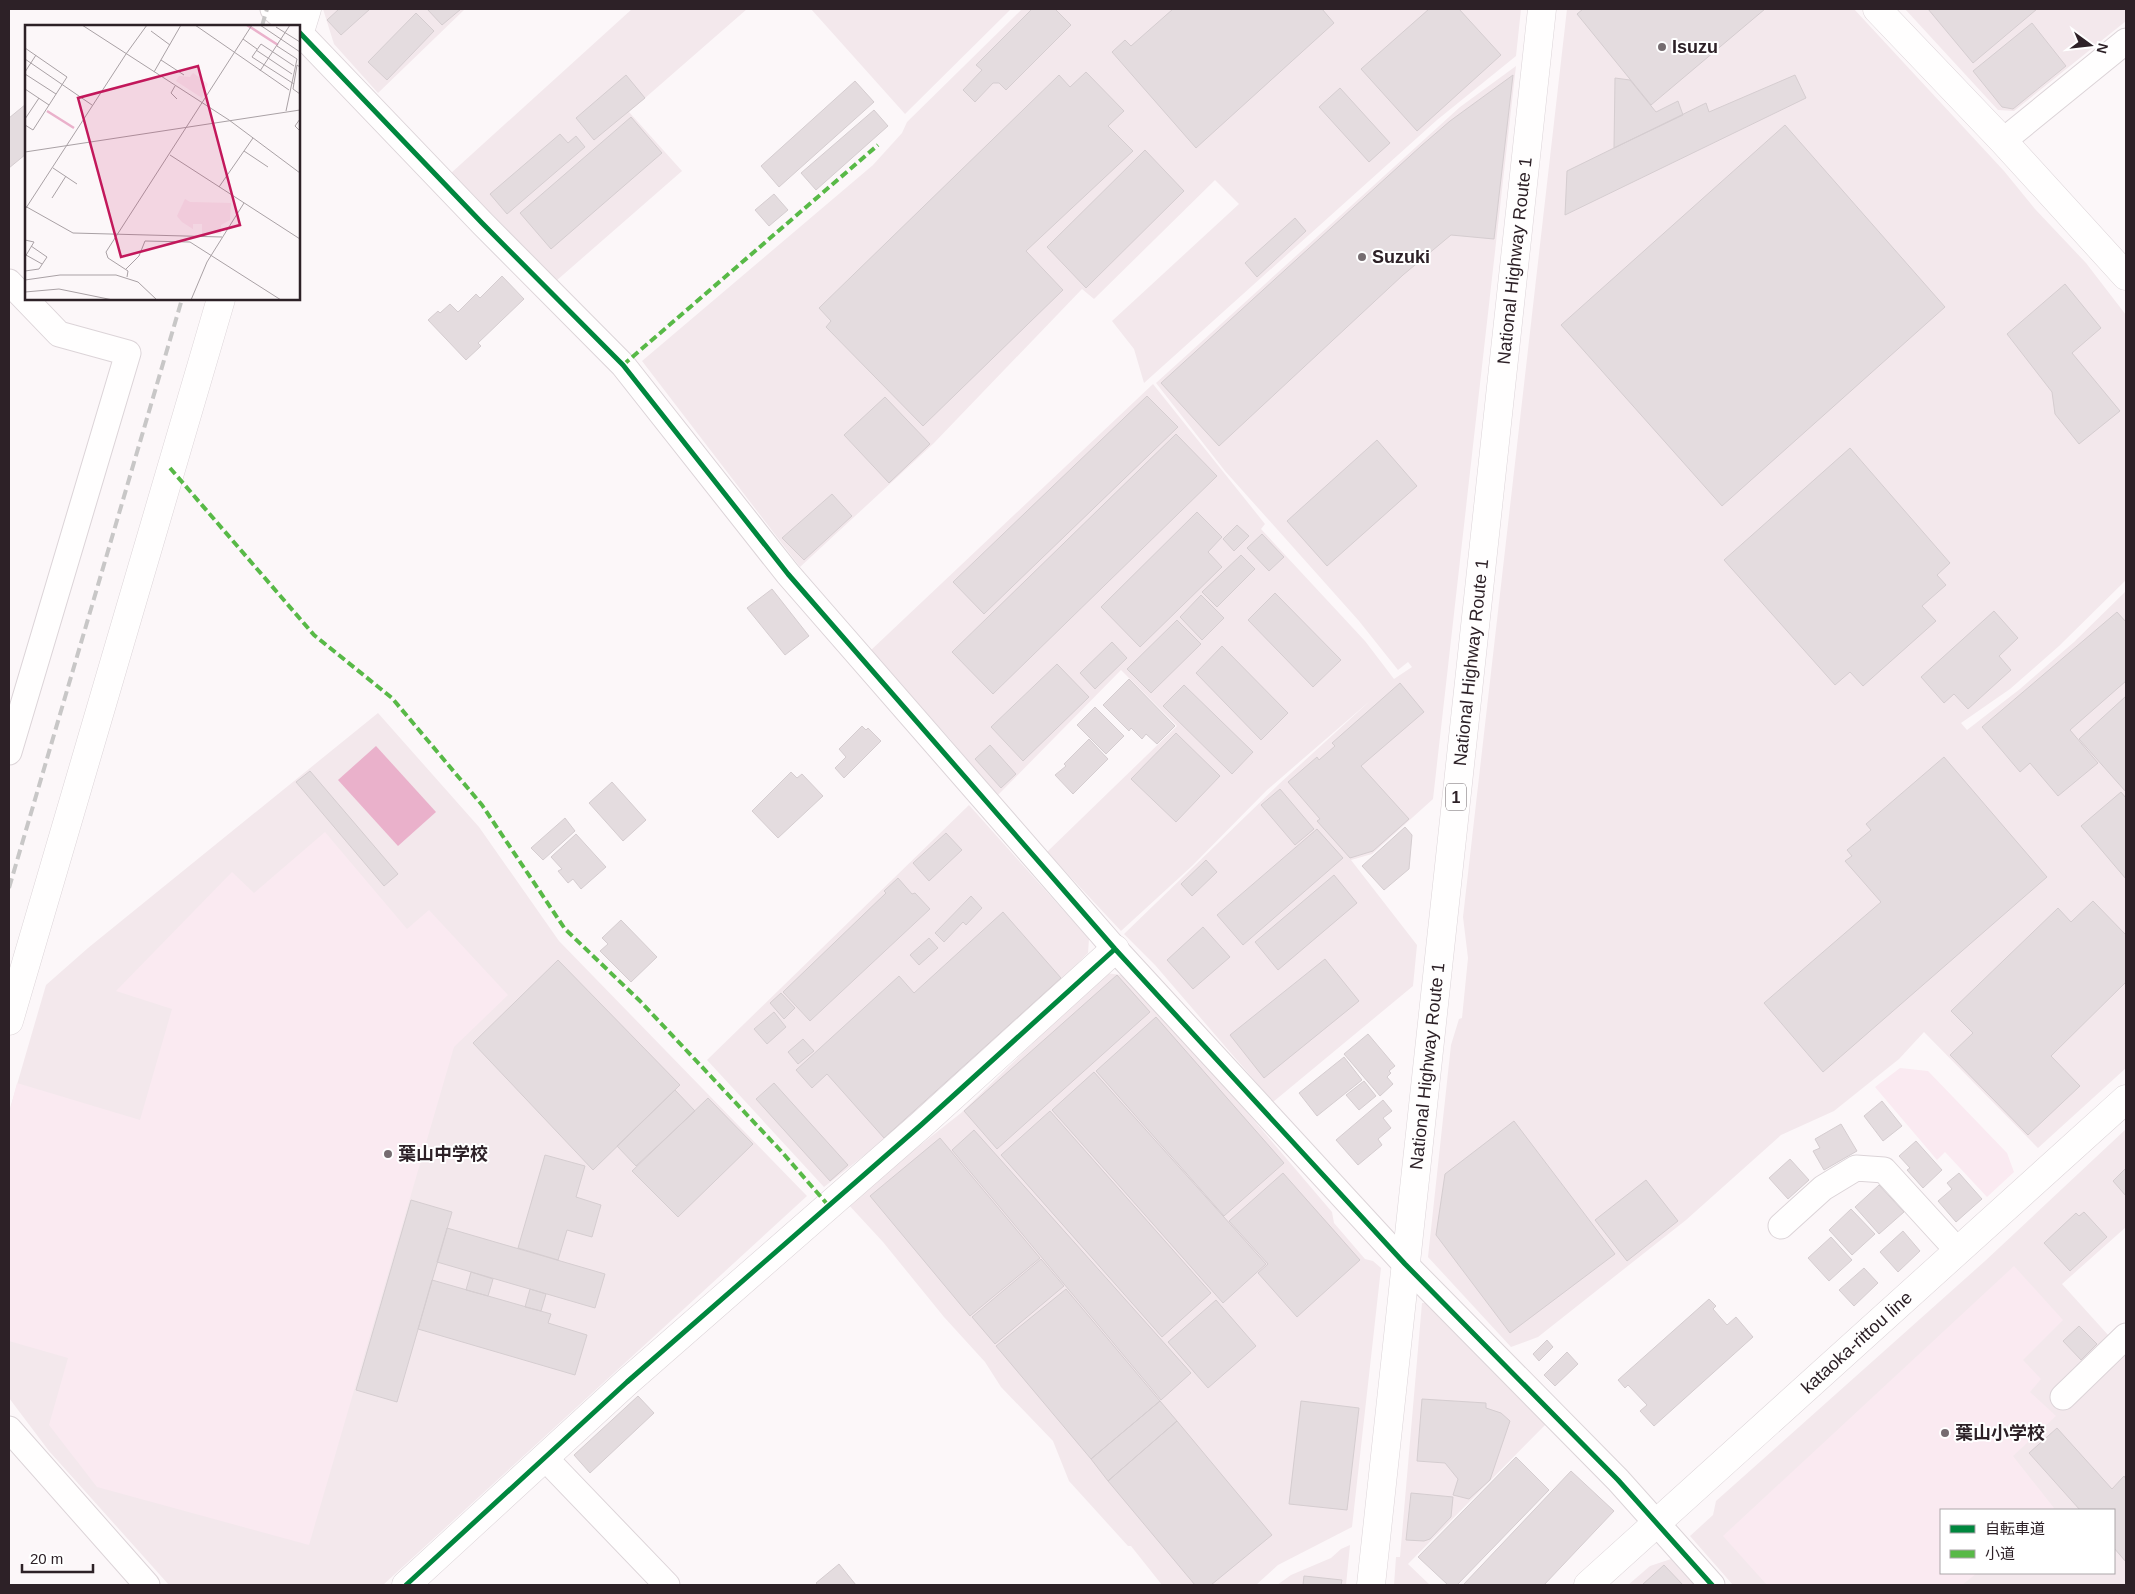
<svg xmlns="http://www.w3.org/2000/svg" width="2135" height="1594" font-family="Helvetica,'Noto Sans JP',sans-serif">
<rect width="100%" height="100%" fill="#fcf7f9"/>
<path fill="#f3e8ec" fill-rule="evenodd" d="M 323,9 L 465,9 L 378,93 L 334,44 Z
M 632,9 L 747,9 L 629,112 L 682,171 L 556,281 L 450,174 Z
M 811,9 L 1011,9 L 905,114 Z
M 1022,9 L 1521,9 L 1516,56 L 1437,120 L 1144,383 L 1134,349 L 1112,321 L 1239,204 L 1215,180 L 1094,299 L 1082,289 L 933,444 L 800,567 L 642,361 L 873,165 L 902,133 L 907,122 Z
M 1567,9 L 1854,9 L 2004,171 L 2035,209 L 2086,263 L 2126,315 L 2126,580 L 2059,646 L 2010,689 L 1961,723 L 1967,730 L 2020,689 L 2074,642 L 2126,591 L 2126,1068 L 2038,1148 L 1924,1032 L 1899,1059 L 1834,1111 L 1781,1135 L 1686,1220 L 1538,1337 L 1511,1347 L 1428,1257 L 1451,1045 L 1459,1019 L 1462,1018 L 1468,958 L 1463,917 Z
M 1905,9 L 2126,9 L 2126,21 L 2014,111 L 1998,110 Z
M 1516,66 L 1433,799 L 1372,854 L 1351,860 L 1417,945 L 1413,986 L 1273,1102 L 1155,965 L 1124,934 L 1279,784 L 1371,700 L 1267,790 L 1192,866 L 1121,931 L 1047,852 L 1177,726 L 1121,670 L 997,796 L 950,739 L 870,651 L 1153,384 L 1265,524 L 1261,529 L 1365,641 L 1394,679 L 1412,667 L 1408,662 L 1398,670 L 1359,621 L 1225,471 L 1156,383 L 1460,107 Z
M 378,713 L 479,827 L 559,941 L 807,1196 L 383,1585 L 169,1585 L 49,1451 L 9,1398 L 9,1112 L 46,985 L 88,948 Z
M 969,805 L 1089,939 L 1088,953 L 960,1080 L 824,1187 L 707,1060 Z
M 1105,973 L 1131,976 L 1332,1212 L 1334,1223 L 1365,1259 L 1373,1261 L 1381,1268 L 1352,1527 L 1278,1565 L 1256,1585 L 1162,1585 L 1131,1546 L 1128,1546 L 1069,1481 L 1053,1441 L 1001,1387 L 985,1362 L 944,1317 L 883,1242 L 847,1203 L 961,1113 Z
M 2126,1129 L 2126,1227 L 2062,1284 L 2109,1336 L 2126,1349 L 2126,1585 L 1733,1585 L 1690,1536 L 1713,1515 L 1716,1501 L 1985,1261 ZM 1941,1510 L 2114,1510 L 2114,1573 L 1941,1573 Z
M 1422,1303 L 1430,1303 L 1550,1420 L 1408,1564 L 1430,1585 L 1394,1585 L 1396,1557 L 1400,1557 Z
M 1350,1545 L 1346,1585 L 1277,1585 L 1291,1575 L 1331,1558 L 1341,1549 Z
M 1671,1559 L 1696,1585 L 1628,1585 L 1650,1566 Z"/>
<path fill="#faeaf1" d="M 325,832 L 407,929 L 429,910 L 508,995 L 454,1047 L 309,1545 L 97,1487 L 49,1425 L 68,1358 L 9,1341 L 9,1114 L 17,1083 L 140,1120 L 172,1009 L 116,991 L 232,872 L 254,893 Z
M 1900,1068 L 1928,1071 L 2007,1153 L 2014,1172 L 1987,1197 L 1945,1152 L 1937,1160 L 1875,1087 Z
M 2014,1266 L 2063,1320 L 2023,1360 L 2041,1379 L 2030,1392 L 2056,1416 L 2013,1456 L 2054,1508 L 2052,1510 L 1941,1510 L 1941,1573 L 1977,1573 L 1962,1585 L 1767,1585 L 1723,1536 Z"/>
<path fill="#eab1cb" d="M 376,746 L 436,812 L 398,846 L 338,780 Z"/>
<path fill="#e4dcdf" stroke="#d5cdd0" d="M 339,9 L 370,9 L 341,35 L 327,20 Z
M 427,9 L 461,9 L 442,25 Z
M 1032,9 L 1055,9 L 1071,25 L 1006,90 L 999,83 L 993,83 L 975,102 L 963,90 L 982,70 L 976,65 Z
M 1173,9 L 1322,9 L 1334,23 L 1196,148 L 1112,52 L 1125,40 L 1131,46 Z
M 1429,9 L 1459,9 L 1501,55 L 1417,131 L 1361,69 Z
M 1583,9 L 1765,9 L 1651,105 L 1577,14 Z
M 1928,9 L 2037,9 L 1973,63 Z
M 416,13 L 434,31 L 387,80 L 368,62 Z
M 2032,23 L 2066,66 L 2013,109 L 2002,107 L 1973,71 Z
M 1086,72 L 1124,111 L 1108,126 L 1133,151 L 1026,251 L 1063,290 L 923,426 L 826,327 L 831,321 L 819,308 L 1059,75 L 1070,87 Z
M 626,75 L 645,98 L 594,140 L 576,118 Z
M 1513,75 L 1494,239 L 1451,235 L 1403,275 L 1219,446 L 1161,383 L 1421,146 L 1450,121 Z
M 1795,75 L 1806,98 L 1565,215 L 1567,171 L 1706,103 L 1709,112 Z
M 1615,78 L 1630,80 L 1656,112 L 1678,101 L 1683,115 L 1614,148 Z
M 855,81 L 874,102 L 779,187 L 761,166 Z
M 1340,88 L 1390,143 L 1369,162 L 1319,107 Z
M 26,104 L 26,154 L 9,168 L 9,118 Z
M 874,110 L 888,126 L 816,190 L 801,173 Z
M 631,117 L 662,153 L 551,249 L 520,213 Z
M 1785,125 L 1945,307 L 1722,506 L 1561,325 Z
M 560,134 L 568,143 L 576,136 L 585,147 L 507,214 L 490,194 Z
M 1145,150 L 1184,191 L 1086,288 L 1047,247 Z
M 774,194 L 788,210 L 769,226 L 755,210 Z
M 1295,218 L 1306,231 L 1257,277 L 1245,263 Z
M 502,276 L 524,299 L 478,343 L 481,346 L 466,360 L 428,320 L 438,311 L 440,313 L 450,304 L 458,312 L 476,294 L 480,298 Z
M 2065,284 L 2101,328 L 2072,353 L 2120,411 L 2079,444 L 2055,414 L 2052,392 L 2007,334 Z
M 1147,396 L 1178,427 L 984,614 L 953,582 Z
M 885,397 L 930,444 L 889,483 L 844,435 Z
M 1176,434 L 1217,476 L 993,694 L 952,652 Z
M 1377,440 L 1417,486 L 1327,566 L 1287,521 Z
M 1850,448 L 1950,563 L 1937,575 L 1946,585 L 1922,606 L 1936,621 L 1863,686 L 1850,672 L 1835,685 L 1724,560 Z
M 832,494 L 852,516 L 804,560 L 782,538 Z
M 1197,512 L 1222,537 L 1208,552 L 1222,567 L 1140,647 L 1101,607 Z
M 1237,525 L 1249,536 L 1234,551 L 1223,539 Z
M 1262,534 L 1284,557 L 1269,571 L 1247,548 Z
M 1241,555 L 1255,569 L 1217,607 L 1202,592 Z
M 772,589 L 809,636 L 785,655 L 747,608 Z
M 1275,593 L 1341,660 L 1313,687 L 1248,620 Z
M 1201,595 L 1224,618 L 1202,640 L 1180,617 Z
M 1994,611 L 2018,638 L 1999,656 L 2011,670 L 1968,709 L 1954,694 L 1944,703 L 1921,677 Z
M 2117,612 L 2126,622 L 2126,681 L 2070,730 L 2098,763 L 2058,796 L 2030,763 L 2020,772 L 1982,727 Z
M 1177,620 L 1201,644 L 1151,693 L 1127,669 Z
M 1112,642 L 1127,658 L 1095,689 L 1080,673 Z
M 1222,646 L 1288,713 L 1261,740 L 1196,673 Z
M 1057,664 L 1089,697 L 1023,761 L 991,727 Z
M 1129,679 L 1175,726 L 1157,744 L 1146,734 L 1142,739 L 1131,728 L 1129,731 L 1103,705 Z
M 1400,683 L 1424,712 L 1361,766 L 1409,819 L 1373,851 L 1350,858 L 1317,821 L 1320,819 L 1288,782 L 1317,757 L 1319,760 L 1335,746 L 1332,743 Z
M 1184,685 L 1253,752 L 1232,774 L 1163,706 Z
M 2125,697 L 2126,698 L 2126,792 L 2079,739 Z
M 1095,707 L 1124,736 L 1106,754 L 1077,725 Z
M 862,726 L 866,730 L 868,728 L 881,741 L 844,778 L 835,768 L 846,757 L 839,749 Z
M 1176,733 L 1220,776 L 1176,822 L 1131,779 Z
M 1089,739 L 1108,759 L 1073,794 L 1055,775 L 1066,766 L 1064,764 Z
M 990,745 L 1016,774 L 1001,788 L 975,759 Z
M 1944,757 L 2047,877 L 1823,1072 L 1764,1003 L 1881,902 L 1845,861 L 1852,856 L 1847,850 L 1871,830 L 1866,824 Z
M 310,771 L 398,874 L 384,886 L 296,782 Z
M 791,772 L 797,778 L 802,774 L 823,796 L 778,838 L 752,811 Z
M 612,782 L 646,820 L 623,841 L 589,803 Z
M 1280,789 L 1314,829 L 1295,845 L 1261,805 Z
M 2121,792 L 2126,798 L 2126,879 L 2081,826 Z
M 565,818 L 575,831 L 543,860 L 531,848 Z
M 1405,827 L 1412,835 L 1409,869 L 1384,890 L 1362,866 Z
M 1317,829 L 1343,858 L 1243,945 L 1217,915 Z
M 946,833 L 962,850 L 929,881 L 913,863 Z
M 576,834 L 606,867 L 581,889 L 573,879 L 568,883 L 558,871 L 562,869 L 551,857 Z
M 1206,860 L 1217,872 L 1192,896 L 1181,884 Z
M 1334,875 L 1357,903 L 1278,970 L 1255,942 Z
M 898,878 L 912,894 L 915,893 L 930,909 L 810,1021 L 783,992 L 886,893 L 884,891 Z
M 971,896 L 982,908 L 966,925 L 963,922 L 944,942 L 935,933 Z
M 2093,901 L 2126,935 L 2126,982 L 2051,1056 L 2080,1086 L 2028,1135 L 1950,1055 L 1973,1033 L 1951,1011 L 2058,908 L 2071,922 Z
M 1003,912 L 1061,978 L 884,1138 L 827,1074 L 812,1088 L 796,1070 L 899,976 L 914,993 Z
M 621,920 L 657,957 L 631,982 L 600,951 L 608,944 L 602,938 Z
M 1203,927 L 1230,957 L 1193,989 L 1167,960 Z
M 929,938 L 938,948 L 919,965 L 910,955 Z
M 1325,959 L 1359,1001 L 1264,1078 L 1230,1035 Z
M 558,960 L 680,1085 L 593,1170 L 473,1043 Z
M 1117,975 L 1150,1012 L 997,1149 L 964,1111 Z
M 781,993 L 795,1008 L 784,1019 L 770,1003 Z
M 774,1012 L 786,1027 L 767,1044 L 754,1029 Z
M 1156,1017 L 1284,1163 L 1224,1216 L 1096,1071 Z
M 1368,1034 L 1395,1066 L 1389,1071 L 1391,1073 L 1387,1077 L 1393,1084 L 1380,1096 L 1344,1054 Z
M 803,1039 L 814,1051 L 798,1064 L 788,1052 Z
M 1344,1057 L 1362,1080 L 1317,1116 L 1299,1093 Z
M 1094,1072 L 1266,1264 L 1223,1303 L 1052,1110 Z
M 1364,1081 L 1376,1096 L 1359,1110 L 1346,1095 Z
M 774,1083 L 848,1165 L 830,1181 L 756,1099 Z
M 675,1090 L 695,1111 L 636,1166 L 617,1146 Z
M 708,1098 L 753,1144 L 678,1217 L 632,1171 Z
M 1383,1100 L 1392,1111 L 1383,1118 L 1391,1128 L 1378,1139 L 1382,1145 L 1358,1165 L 1336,1140 Z
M 1882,1101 L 1902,1126 L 1883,1141 L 1864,1116 Z
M 1050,1111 L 1211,1293 L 1162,1337 L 1001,1155 Z
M 1514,1121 L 1615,1254 L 1510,1333 L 1436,1235 L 1445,1174 Z
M 1841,1124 L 1857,1151 L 1824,1170 L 1813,1151 L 1820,1148 L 1815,1139 Z
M 974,1130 L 1191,1373 L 1161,1400 L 952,1150 Z
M 940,1138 L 1040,1258 L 970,1316 L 870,1196 Z
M 1916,1141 L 1942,1170 L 1923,1188 L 1907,1170 L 1910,1168 L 1899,1156 Z
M 545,1155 L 585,1166 L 576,1197 L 601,1205 L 592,1237 L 567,1230 L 558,1260 L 518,1248 Z
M 1790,1159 L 1809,1180 L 1788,1199 L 1769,1178 Z
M 2126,1168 L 2126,1196 L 2113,1181 Z
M 1283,1173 L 1360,1260 L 1297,1317 L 1258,1273 L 1268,1264 L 1229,1221 Z
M 1959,1173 L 1982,1199 L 1956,1222 L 1938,1201 L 1952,1189 L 1947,1183 Z
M 1646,1180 L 1678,1221 L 1627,1261 L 1595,1220 Z
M 1879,1185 L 1904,1212 L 1879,1234 L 1855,1207 Z
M 411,1200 L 452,1212 L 397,1402 L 356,1390 Z
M 1851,1209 L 1875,1234 L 1852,1255 L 1829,1230 Z
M 2084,1212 L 2107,1237 L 2070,1271 L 2044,1243 L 2076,1213 L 2079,1216 Z
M 447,1228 L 605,1274 L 595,1308 L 437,1262 Z
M 1903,1231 L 1920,1251 L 1898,1272 L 1880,1252 Z
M 1831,1237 L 1852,1260 L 1829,1281 L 1808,1258 Z
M 1041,1259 L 1064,1286 L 995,1344 L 972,1317 Z
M 1864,1268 L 1878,1283 L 1854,1306 L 1839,1290 Z
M 471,1272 L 493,1279 L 488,1296 L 466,1290 Z
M 432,1280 L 551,1314 L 548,1323 L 587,1335 L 575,1375 L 418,1329 Z
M 530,1289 L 546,1294 L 541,1311 L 525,1307 Z
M 1066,1289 L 1160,1401 L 1091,1459 L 996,1346 Z
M 1709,1299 L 1716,1306 L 1713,1309 L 1727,1325 L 1736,1317 L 1753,1337 L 1654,1426 L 1640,1411 L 1647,1405 L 1628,1385 L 1625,1388 L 1618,1380 Z
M 1216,1300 L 1256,1346 L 1208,1388 L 1168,1342 Z
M 2079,1326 L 2097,1344 L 2081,1360 L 2063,1341 Z
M 1547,1340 L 1553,1347 L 1539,1361 L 1533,1354 Z
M 1567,1352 L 1578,1364 L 1555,1386 L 1544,1375 Z
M 638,1396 L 654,1413 L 590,1473 L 574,1455 Z
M 1422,1399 L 1486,1403 L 1486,1408 L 1501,1413 L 1510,1421 L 1490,1480 L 1469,1499 L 1453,1495 L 1458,1479 L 1445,1463 L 1417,1461 Z
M 1160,1401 L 1177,1421 L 1108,1481 L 1091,1459 Z
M 1301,1401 L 1359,1408 L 1347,1510 L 1289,1504 Z
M 1177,1421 L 1272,1535 L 1211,1585 L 1195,1585 L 1108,1481 Z
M 2057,1428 L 2112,1489 L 2124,1476 L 2126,1479 L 2126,1562 L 2114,1548 L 2114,1510 L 2080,1510 L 2029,1453 Z
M 1516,1457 L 1549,1490 L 1457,1585 L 1448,1585 L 1418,1557 Z
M 1571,1471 L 1614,1511 L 1544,1585 L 1463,1585 Z
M 1411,1493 L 1453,1497 L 1451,1517 L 1430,1539 L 1424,1541 L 1406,1540 Z
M 839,1564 L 856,1585 L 818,1585 L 816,1583 Z
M 1664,1565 L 1683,1585 L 1642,1585 Z
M 1304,1576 L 1342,1580 L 1341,1585 L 1303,1585 Z"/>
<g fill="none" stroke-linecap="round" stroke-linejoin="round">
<defs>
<path id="street" d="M 273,9 L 292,26
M 299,32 L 482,223 L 623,365 L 788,574 L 1115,949 L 1405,1264 L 1618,1480 L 1712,1585
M 2003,141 L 2126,41
M 9,282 L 59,334 L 128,353 L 9,752
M 1781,1226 L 1823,1188 L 1856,1168 L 1884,1170 L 1958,1251
M 2063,1397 L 2126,1336
M 9,1429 L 147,1585
M 545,1458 L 667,1585"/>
<g id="secondary">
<path d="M 1877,9 L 2003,141 L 2126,276"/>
<path d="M 299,35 L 307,9"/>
<path d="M 9,1021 L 221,299"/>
<path d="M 406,1585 L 627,1382 L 921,1125 L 1115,949"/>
<path id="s1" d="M 1588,1585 L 2126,1099"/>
</g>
<g id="highway">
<path id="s2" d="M 1371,1585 L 1542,9"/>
</g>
</defs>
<use href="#street" stroke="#dcd4d8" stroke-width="27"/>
<use href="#secondary" stroke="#dcd4d8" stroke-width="29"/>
<use href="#highway" stroke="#dcd4d8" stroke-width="29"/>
<use href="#street" stroke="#fffefe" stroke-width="25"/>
<use href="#secondary" stroke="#fffefe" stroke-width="28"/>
<use href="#highway" stroke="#fffefe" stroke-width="28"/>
<path stroke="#c8c7c7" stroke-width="4" stroke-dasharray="10 5" stroke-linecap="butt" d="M 262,26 L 267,9
M 9,888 L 182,299"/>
<path stroke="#58b947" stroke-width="4" stroke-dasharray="8 4" stroke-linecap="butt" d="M 623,365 L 878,145
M 170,468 L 314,635 L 392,698 L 482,805 L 565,929 L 640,1001 L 781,1151 L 828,1205"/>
<defs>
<path id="cycleway" d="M 299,32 L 482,223 L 623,365 L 788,574 L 1115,949 L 1405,1264 L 1618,1480 L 1712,1585
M 406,1585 L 627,1382 L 921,1125 L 1115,949"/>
</defs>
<use href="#cycleway" stroke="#fff" stroke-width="8"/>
<use href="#cycleway" stroke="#00873e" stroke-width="5"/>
</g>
<g fill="#756c70" stroke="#fff" stroke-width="2">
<circle cx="1662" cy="47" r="5"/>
<circle cx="1362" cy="257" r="5"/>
<circle cx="388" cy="1154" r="5"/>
<circle cx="1945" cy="1433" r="5"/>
</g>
<g text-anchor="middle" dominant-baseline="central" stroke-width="4" stroke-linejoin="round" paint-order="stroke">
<rect fill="#fff" stroke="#6c6468" stroke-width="1" x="1446" y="783.5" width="20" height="27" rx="4"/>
<g font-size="16" font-weight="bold" fill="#2d2127">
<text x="1456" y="797">1</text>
</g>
<g font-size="18" font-weight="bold" fill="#2d2127" stroke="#fff" text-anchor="start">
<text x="1672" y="47">Isuzu</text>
<text x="1372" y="257">Suzuki</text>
<text x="398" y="1154">葉山中学校</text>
<text x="1955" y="1433">葉山小学校</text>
</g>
<g font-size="18" fill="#2d2127" stroke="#fff">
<text stroke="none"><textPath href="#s2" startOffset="1332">National Highway Route 1</textPath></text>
<text stroke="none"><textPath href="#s2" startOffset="928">National Highway Route 1</textPath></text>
<text stroke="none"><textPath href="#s2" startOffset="522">National Highway Route 1</textPath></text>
<text stroke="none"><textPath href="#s1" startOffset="362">kataoka-rittou line</textPath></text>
</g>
</g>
<g transform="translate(25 25)">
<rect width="275" height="275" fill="#fcf7f9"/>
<path d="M 168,48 L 183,59 L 177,73 L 151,56 L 154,51 L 165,52 ZM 160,174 L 165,177 L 206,178 L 205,195 L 196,200 L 196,209 L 177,209 L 177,199 L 168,199 L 168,204 L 157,197 L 152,191 Z" fill="#faeaf1"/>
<path fill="none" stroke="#eab1cb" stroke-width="2.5" d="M 222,0 L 253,20M 22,86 L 49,103"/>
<path fill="none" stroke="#a9a1a5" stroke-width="1" d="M 57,0 L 204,95 L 275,148M 170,0 L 264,65M 235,0 L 275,27M 251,2 L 275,17M 126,6 L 145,20M 218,14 L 232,24M 252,21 L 272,34 L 261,86M 0,23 L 42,52 L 8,105 L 0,100M 231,25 L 267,49M 101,29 L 122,0M 0,34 L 67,80M 136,35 L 159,50M 275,42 L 272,40 L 268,64 L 275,69M 235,46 L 265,0M 0,47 L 11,30M 129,47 L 156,0M 0,49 L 31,69M 269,59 L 227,32 L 236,19 L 269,41M 150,61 L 146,68 L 152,74M 0,64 L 24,80M 0,94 L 14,73M 275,94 L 270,101 L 275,106M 219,126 L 243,142M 0,127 L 275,85M 145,130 L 275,214M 28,143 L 52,159M 194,162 L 228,113M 27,173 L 41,151M 0,181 L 48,208 L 197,212M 1,183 L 101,29M 0,215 L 9,217 L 0,232M 1,230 L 17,239M 101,244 L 114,231 L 120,216 L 165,217 L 256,275M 0,246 L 14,244 L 22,232 L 6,221M 102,252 L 103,246 L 83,233 L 81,227 L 227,0M 0,255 L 35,250 L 91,250 L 113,257 L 132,275M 0,267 L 34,264 L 88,275M 166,275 L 182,237 L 219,178"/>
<path fill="#c2185b" fill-opacity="0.15" stroke="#c2185b" stroke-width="2.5" d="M 173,41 L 215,200 L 96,232 L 53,73 Z"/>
<rect width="275" height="275" fill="none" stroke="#2d2127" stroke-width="2.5"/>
</g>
<rect width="2135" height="1594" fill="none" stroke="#2d2127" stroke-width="20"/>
<rect x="1940" y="1509" width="175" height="65" fill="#ffffff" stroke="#aba6a9"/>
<rect x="1950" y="1525" width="25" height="8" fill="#00873e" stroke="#aba6a9"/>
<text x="1985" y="1534" font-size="15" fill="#2d2127">自転車道</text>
<rect x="1950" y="1550" width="25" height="8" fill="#58b947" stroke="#aba6a9"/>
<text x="1985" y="1559" font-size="15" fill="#2d2127">小道</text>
<g transform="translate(2090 45) rotate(105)" stroke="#ffffff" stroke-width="4" paint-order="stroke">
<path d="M0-4L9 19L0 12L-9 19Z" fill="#2d2127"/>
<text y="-8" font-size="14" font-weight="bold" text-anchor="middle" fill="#2d2127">N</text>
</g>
<path d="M22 1564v8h71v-8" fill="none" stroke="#2d2127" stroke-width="2.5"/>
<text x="30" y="1564" font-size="15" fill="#2d2127" stroke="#ffffff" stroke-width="4" paint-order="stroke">20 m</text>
</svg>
